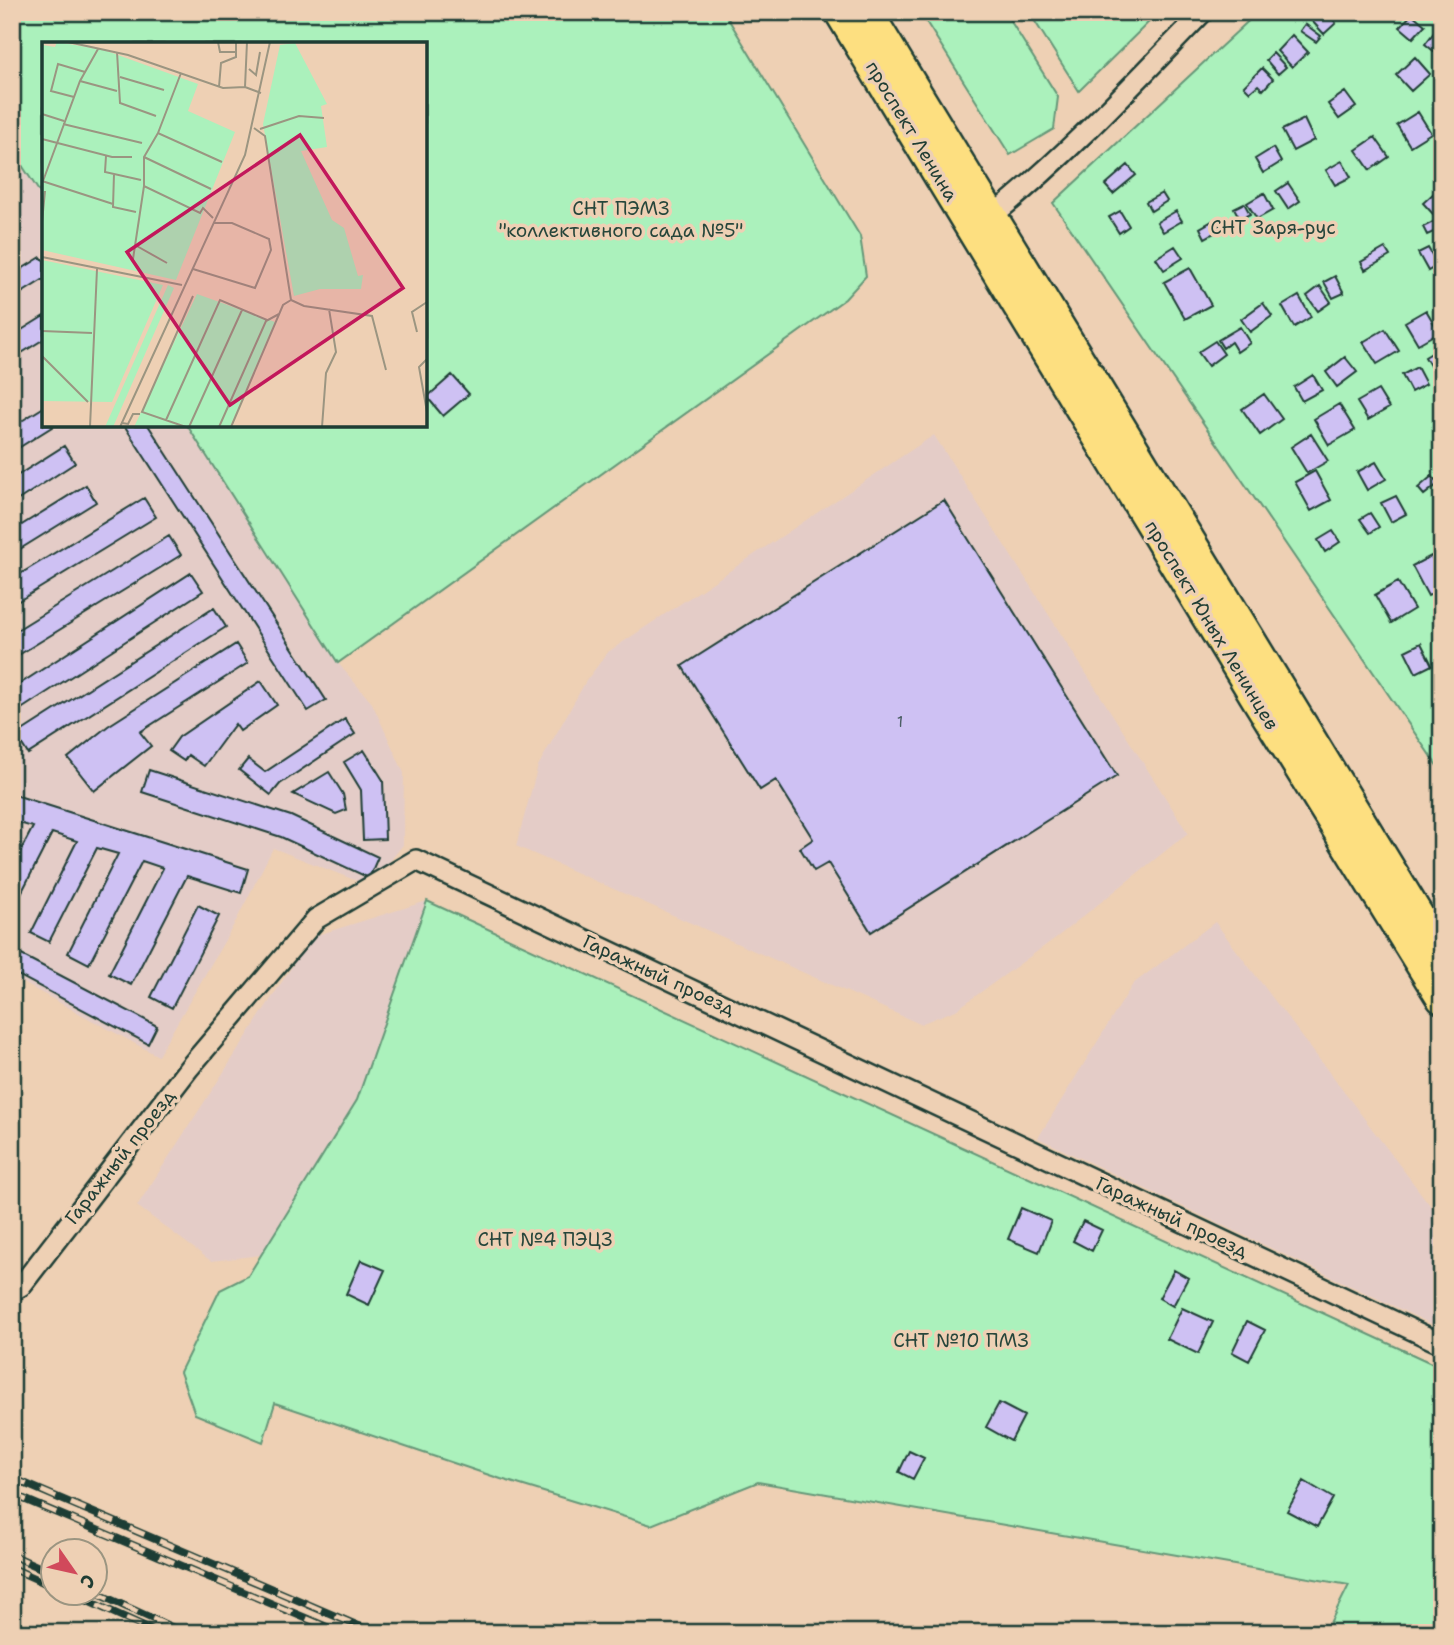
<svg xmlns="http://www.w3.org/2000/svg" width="1454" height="1645" font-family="'Shantell Sans',sans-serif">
<rect width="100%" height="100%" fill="#eed0b4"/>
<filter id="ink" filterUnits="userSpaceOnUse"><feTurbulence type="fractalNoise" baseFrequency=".0143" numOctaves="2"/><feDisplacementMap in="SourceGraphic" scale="14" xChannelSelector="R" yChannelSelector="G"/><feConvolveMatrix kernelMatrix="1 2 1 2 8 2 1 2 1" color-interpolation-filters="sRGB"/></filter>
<g filter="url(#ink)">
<path fill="#e4ccc7" d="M 12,150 L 44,199 L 44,425 L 187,425 L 338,663 L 372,703 L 404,773 L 403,845 L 377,877 L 357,881 L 273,848 L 236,921 L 158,1056 L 12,977 Z
M 934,435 L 1188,833 L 1057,937 L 956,1010 L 920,1024 L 516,846 L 538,766 L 586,681 L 608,652 Z
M 427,901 L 357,1100 L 261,1255 L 211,1261 L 137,1206 L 311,937 Z
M 1215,922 L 1442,1221 L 1442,1329 L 1038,1138 L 1133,984 Z"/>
<path fill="#abf1bc" stroke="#659778" stroke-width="2" d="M 12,12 L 724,12 L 860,236 L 866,276 L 845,299 L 338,663 L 187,425 L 425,425 L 425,44 L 44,44 L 44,199 L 12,150 Z
M 920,12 L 1005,12 L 1058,97 L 1054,129 L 1010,155 Z
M 1029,12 L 1159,12 L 1079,91 Z
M 1258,12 L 1442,12 L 1442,773 L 1053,203 Z
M 427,901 L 1442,1368 L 1442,1633 L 1325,1633 L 1349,1585 L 758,1482 L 651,1525 L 501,1479 L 275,1403 L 263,1442 L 195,1414 L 180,1372 L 220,1290 L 248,1276 L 357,1100 Z"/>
<path fill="#cec1f3" stroke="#1f3d34" stroke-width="2" d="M 1320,12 L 1327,12 L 1336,23 L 1324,34 L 1311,20 Z
M 1412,14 L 1425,25 L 1413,38 L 1400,27 Z
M 1305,24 L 1321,36 L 1316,42 L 1300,31 Z
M 1439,26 L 1442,29 L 1442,53 L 1440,56 L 1425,44 Z
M 1292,35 L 1308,52 L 1292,67 L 1277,51 Z
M 1273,53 L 1286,67 L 1278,74 L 1266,60 Z
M 1415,57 L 1430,74 L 1411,91 L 1396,75 Z
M 1262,68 L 1273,79 L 1263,90 L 1258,85 L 1250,92 L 1244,86 Z
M 1345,92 L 1356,107 L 1339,119 L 1328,104 Z
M 1418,112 L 1431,133 L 1410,146 L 1397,125 Z
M 1304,119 L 1314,140 L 1293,151 L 1282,130 Z
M 1375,137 L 1389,157 L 1370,170 L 1356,150 Z
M 1273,148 L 1281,162 L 1263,173 L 1255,159 Z
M 1342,161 L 1351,177 L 1335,185 L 1326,170 Z
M 1128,165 L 1136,175 L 1113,194 L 1105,185 Z
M 1288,183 L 1300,201 L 1288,209 L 1276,191 Z
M 1162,193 L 1167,201 L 1151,211 L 1146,202 Z
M 1264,193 L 1273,210 L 1257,219 L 1247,203 Z
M 1434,193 L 1442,202 L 1442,208 L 1434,215 L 1423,203 Z
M 1244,203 L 1250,214 L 1240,219 L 1234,208 Z
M 1120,211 L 1129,226 L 1119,233 L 1109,217 Z
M 1176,211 L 1182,221 L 1163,232 L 1157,222 Z
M 1441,218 L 1442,237 L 1438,230 L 1427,235 L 1423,227 Z
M 1216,219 L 1221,229 L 1205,238 L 1200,228 Z
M 1175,246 L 1183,258 L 1164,270 L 1156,258 Z
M 1385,248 L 1390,256 L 1365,270 L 1361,262 Z
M 1428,248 L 1438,265 L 1428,271 L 1418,253 Z
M 41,257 L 44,261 L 44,279 L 12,299 L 12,275 Z
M 1190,268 L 1211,305 L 1185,319 L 1164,282 Z
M 1335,276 L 1344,293 L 1333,298 L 1324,282 Z
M 1320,286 L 1331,302 L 1318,311 L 1307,296 Z
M 1299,296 L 1311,317 L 1294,327 L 1282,306 Z
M 1263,303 L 1272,316 L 1250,332 L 1241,319 Z
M 1426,310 L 1439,332 L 1418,344 L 1405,322 Z
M 44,316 L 44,339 L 12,359 L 12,336 Z
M 1240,327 L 1250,343 L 1237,352 L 1231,342 L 1223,348 L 1218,340 Z
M 1385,329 L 1399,351 L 1377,364 L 1363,342 Z
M 1215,341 L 1224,354 L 1208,366 L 1198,352 Z
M 1442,347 L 1442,370 L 1435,374 L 1425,357 Z
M 1345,357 L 1357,372 L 1337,387 L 1326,372 Z
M 1417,367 L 1426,384 L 1411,392 L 1402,375 Z
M 452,375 L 469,394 L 443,416 L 427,397 Z
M 1313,375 L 1322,390 L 1302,401 L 1294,387 Z
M 1378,390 L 1389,408 L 1368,420 L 1357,402 Z
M 1264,394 L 1282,419 L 1260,435 L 1242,409 Z
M 1339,404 L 1355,430 L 1329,445 L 1314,419 Z
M 44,407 L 44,425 L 55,425 L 12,452 L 12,427 Z
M 124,425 L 148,425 L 326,700 L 308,711 Z
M 1311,434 L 1328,461 L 1307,473 L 1291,447 Z
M 64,446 L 75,463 L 12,504 L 12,479 Z
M 1376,462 L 1386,479 L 1367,490 L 1357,472 Z
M 1315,471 L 1331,500 L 1311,511 L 1295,482 Z
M 1432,476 L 1438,484 L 1424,495 L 1418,488 Z
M 86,485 L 96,502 L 12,554 L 12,531 Z
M 1396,496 L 1406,514 L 1391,522 L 1381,503 Z
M 144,498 L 156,517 L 12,605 L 12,579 Z
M 944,500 L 1117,776 L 871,932 L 828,863 L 814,871 L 800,848 L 813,839 L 776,780 L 760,790 L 682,666 Z
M 1370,513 L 1379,527 L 1370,533 L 1360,519 Z
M 1333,531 L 1340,542 L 1325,552 L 1318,540 Z
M 169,536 L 181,555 L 12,659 L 12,633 Z
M 1431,556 L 1442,575 L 1442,589 L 1428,596 L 1412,566 Z
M 191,573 L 203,591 L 12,715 L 12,689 Z
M 1398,582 L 1414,609 L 1391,623 L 1375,595 Z
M 214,608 L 226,627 L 28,754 L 16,735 Z
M 1421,643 L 1432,665 L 1416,673 L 1405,651 Z
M 236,644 L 248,663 L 140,732 L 151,746 L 94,791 L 68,758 L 108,726 Z
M 261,681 L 277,705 L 240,731 L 235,724 L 204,766 L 188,755 L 184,761 L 169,751 L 179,737 Z
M 345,719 L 355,734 L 280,784 L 271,795 L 239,770 L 248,759 L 265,772 Z
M 364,750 L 383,780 L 385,839 L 363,840 L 361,790 L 344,762 Z
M 149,770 L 291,816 L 378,857 L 369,878 L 281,837 L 142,792 Z
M 329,772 L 343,794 L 346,810 L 336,814 L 293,794 Z
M 12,794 L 248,869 L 241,893 L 187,876 L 131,985 L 109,974 L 163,868 L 142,861 L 89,964 L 68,953 L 118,854 L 97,848 L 49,942 L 31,933 L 77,841 L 52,833 L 12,911 L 12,867 L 33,827 L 12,821 Z
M 198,905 L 219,916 L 172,1008 L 151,997 Z
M 12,950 L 157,1026 L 148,1044 L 12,972 Z
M 1021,1208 L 1051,1221 L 1039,1252 L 1008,1239 Z
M 1083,1221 L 1102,1230 L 1092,1251 L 1073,1241 Z
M 361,1260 L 385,1270 L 369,1305 L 346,1294 Z
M 1174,1270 L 1188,1278 L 1173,1306 L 1159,1298 Z
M 1182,1308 L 1213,1322 L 1198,1354 L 1167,1339 Z
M 1247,1321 L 1265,1330 L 1249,1361 L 1232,1352 Z
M 999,1403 L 1024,1416 L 1011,1441 L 986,1427 Z
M 909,1451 L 924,1458 L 913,1479 L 899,1472 Z
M 1304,1481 L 1333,1498 L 1317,1527 L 1287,1511 Z"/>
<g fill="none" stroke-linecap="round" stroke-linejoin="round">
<defs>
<path id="minor" d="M 992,216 C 1068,155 1135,82 1203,12
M 12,1291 L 21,1286 L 189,1068 L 316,919 L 416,860 L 1442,1344"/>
<path id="primary" d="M 840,12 L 1259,702 L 1442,998
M 867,12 L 1442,955"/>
</defs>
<use href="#minor" stroke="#1f3d34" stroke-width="24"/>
<use href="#primary" stroke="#1f3d34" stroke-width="35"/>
<use href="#minor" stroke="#eed0b4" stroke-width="19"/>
<use href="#primary" stroke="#fddf80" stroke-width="30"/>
<defs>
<path id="rail" d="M 12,1478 L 375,1633
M 12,1494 L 341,1633
M 12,1555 L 52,1573
M 12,1568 L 52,1586
M 68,1592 L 159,1633
M 94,1592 L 184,1633"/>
</defs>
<use href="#rail" stroke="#1f3d34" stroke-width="8"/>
<use href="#rail" stroke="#eed0b4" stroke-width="5" stroke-dasharray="16" stroke-linecap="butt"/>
</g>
</g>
<g text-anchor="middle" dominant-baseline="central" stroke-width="7" stroke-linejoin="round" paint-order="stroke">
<g font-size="16" fill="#4b5e64">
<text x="900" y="721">1</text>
</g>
<g font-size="19" fill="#1f3d34" stroke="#eed0b4">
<text transform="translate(912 131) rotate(59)">проспект Ленина</text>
<text transform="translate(1212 625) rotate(59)">проспект Юных Ленинцев</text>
<text transform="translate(659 975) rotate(25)">Гаражный проезд</text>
<text transform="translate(120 1157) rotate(-52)">Гаражный проезд</text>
<text transform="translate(1172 1217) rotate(25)">Гаражный проезд</text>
</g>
<g font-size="19" fill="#26463b" stroke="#eed0b4">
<text x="621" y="208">СНТ ПЭМЗ<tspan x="621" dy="22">"коллективного сада №5"</tspan></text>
<text x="1273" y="227">СНТ Заря-рус</text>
<text x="545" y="1239">СНТ №4 ПЭЦЗ</text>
<text x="961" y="1340">СНТ №10 ПМЗ</text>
</g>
</g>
<g transform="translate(42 42)">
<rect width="385" height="385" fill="#eed0b4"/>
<path d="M 15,0 L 62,8 L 156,42 L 146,69 L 193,90 L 134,238 L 0,208 L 0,3 L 13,5 ZM 253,1 L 285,62 L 279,64 L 285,105 L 259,109 L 290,178 L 302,186 L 316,234 L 321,233 L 319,247 L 278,247 L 252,254 L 221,82 L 238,3 ZM 0,218 L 121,243 L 70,360 L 0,359 ZM 126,243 L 132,246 L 71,385 L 63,385 ZM 155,252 L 233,280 L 188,385 L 92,385 Z" fill="#abf1bc"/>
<path fill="none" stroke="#9b9581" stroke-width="2" d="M 26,0 L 86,13 L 181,46 L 203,45M 176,0 L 178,10 L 194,10M 205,0 L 203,45 L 219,51M 75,10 L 78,61 L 114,74M 207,27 L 214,33 L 218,10M 78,35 L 122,48M 38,39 L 75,49M 177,45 L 179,21 L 194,15 L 194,0M 32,55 L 9,49 L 16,22 L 43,30M 0,72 L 22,79M 21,82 L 100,101M 212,86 L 223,94 L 249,258 L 262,264 L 330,274 L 344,328M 218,87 L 257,74 L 282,76M 116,91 L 139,31M 0,97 L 70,115 L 90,115M 64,114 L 63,130 L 99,138M 102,115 L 169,147M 72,132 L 71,165 L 94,170M 0,139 L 71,162M 1,139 L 38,39 L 56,7M 102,144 L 102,115 L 116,91 L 180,120M 0,180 L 3,149M 93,203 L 125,221M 0,215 L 140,243M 91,217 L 102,144 L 158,171 L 161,166 L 171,176M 151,227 L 213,246 L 229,208 L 227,197 L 190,181 L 172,181M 0,289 L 50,291M 375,290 L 370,270 L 385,260M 0,314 L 46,360M 385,317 L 377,325 L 385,370M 124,378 L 178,258 L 225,278M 80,381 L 86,382 L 91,372 L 98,372M 48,385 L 55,227M 78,385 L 203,113 L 228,0M 144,385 L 100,370 L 151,254M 147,385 L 200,268M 177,385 L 224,279 L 237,272M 189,385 L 241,263 L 249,258M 280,385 L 284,331 L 294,310 L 287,267"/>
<path fill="#c2185b" fill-opacity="0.15" stroke="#c2185b" stroke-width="3.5" d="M 258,93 L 361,246 L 188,363 L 85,210 Z"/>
<rect width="385" height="385" fill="none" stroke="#1f3d34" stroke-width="3.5"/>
</g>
<rect width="1454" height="1645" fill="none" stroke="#eed0b4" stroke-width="42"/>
<rect x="21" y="21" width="1412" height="1603" fill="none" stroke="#1f3d34" stroke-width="2.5" filter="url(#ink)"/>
<g transform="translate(74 1572) rotate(124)"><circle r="33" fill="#eed0b4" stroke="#9b9581" stroke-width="2"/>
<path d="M0-5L12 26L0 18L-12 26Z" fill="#d1495b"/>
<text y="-10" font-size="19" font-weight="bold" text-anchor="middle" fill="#1f3d34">С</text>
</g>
</svg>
